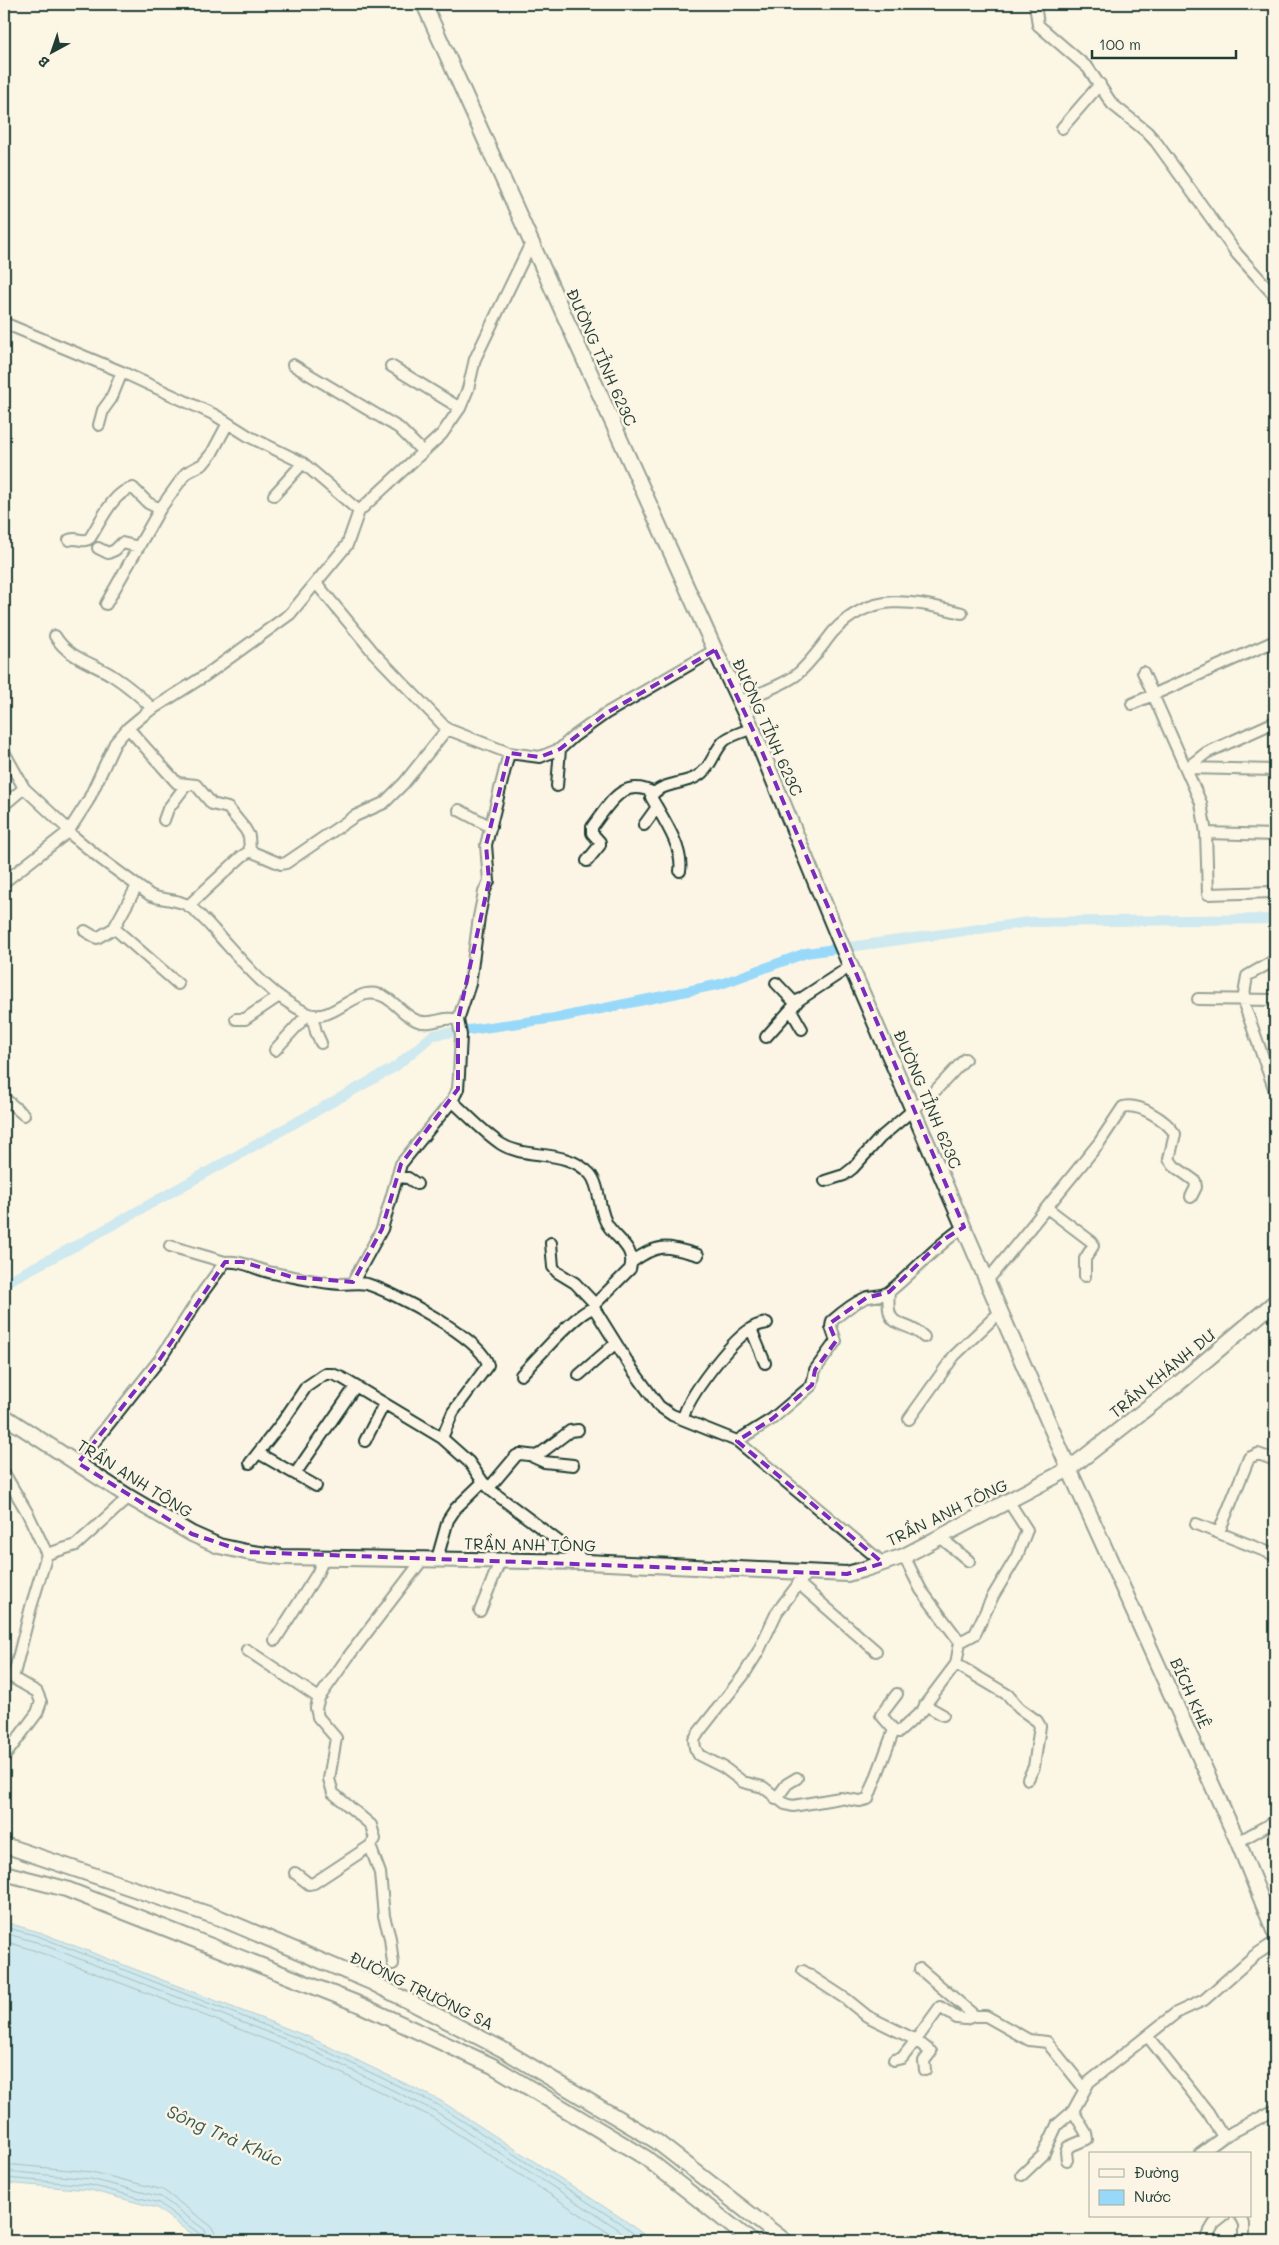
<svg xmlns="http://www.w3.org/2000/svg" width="1279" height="2245" font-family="Mali,sans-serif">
<rect width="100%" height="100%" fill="#fcf5e5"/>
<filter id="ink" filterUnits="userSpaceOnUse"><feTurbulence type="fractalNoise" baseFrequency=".02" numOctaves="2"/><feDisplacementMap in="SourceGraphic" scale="10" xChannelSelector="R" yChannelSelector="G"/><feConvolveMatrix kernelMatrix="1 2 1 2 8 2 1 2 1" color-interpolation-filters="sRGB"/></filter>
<g filter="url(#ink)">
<path fill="#98d9fa" stroke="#689bab" d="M 4,1922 L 39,1932 L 309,2037 L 441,2101 L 623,2219 L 652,2241 L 200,2241 L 157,2208 L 90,2190 L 4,2183 Z"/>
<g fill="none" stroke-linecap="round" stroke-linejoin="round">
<path stroke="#4f7b83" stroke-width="1" d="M 4,1927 L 38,1936 L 307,2042 L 438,2105 L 620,2223 L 643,2241
M 4,1933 L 36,1942 L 305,2047 L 435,2111 L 617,2228 L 633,2241
M 4,1941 L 33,1950 L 155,1996 L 302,2054 L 432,2117 L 621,2241
M 4,2164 L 92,2172 L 163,2190 L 211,2226 L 215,2233 L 217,2241
M 4,2171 L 91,2179 L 161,2197 L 205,2230 L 209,2241
M 4,2178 L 90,2185 L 159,2203 L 201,2235 L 203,2241"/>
<path stroke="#98d9fa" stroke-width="10" d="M 4,1283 L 77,1245 L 395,1067 L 433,1035 L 562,1017 L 721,984 L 806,953 L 1029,922 L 1275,919"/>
<defs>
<path id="street" d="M 1035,4 L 1038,25 L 1088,68 L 1112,104 L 1147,132 L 1156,142 L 1237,254 L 1275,296
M 1062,128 L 1100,84
M 4,323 L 122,372 L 215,415 L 250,437 L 303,463 L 359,511
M 293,365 L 399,428 L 423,452
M 391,366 L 460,408
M 99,425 L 103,410 L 111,399 L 122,372
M 274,495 L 303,463
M 69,540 C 77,536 83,544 90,538 C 100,523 113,491 133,488 L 148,503 L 160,509
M 98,548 L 108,553 L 115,550 L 122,543 L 139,547
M 316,583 L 374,653 L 447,729 L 509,753 L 540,757 L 560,749 L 573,737 L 605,714 L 715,650
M 106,604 L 160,509 L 186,473 L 203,464 L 212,453 L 228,423
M 55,636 C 68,658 93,663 113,676 C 127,685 141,697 153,709
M 1143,672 L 1201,803 L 1206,833 L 1208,894 L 1275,892
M 739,702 C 757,694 779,687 795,676 C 810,664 821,647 833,632 C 872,590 913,601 962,613
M 1132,704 L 1275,641
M 128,728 L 177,783 L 196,785 L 212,804 L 228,808 L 245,829 L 249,836 L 250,851
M 4,752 L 24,788 L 69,830
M 1187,768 L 1206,753 L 1275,722
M 1187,768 L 1275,770
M 557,786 L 560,749
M 4,805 L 24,788
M 459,810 L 491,827
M 164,820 L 168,809 L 187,784
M 644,825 L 657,807
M 68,832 L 101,859 L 150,895 C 163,901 178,898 190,907 C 202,915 212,928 222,939 C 247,967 272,997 307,1013 C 327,1023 348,998 366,994 C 390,989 399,1015 418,1021 C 433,1026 444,1015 458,1020
M 1206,833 L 1275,835
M 587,861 L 600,845 L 600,842 L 592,833 L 592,827 C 609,805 622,776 654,793
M 680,871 C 684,848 662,817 651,797 C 659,783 684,784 696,777 C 712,768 713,752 724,741 C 731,735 744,732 752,728
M 4,882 L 68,832 L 88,801 L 115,743 L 128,728 L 146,713 L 206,675 L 290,614 L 347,545 L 359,511 L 442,434 L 460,408 L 468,389 L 475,359 L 531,243
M 137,886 L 114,928 L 178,984
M 188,906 L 241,857 L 250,851 L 281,864 L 286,863 L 355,816 L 384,803 L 404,783 L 447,729
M 85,931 L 97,938 L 114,928
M 1275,960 L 1247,976 L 1243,1001 L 1275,1091
M 776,983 L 796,1004
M 1198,999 L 1275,1000
M 791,1010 L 802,1029
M 312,1015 L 316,1032 L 321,1043
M 236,1019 L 245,1019 L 279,996
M 766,1037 L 799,1000 L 851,966
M 275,1050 L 308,1014
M 4,1098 L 24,1115
M 452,1101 C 468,1115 483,1132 501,1144 C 526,1160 566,1148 590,1174 C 601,1186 598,1213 609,1227 C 619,1241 636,1249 630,1269 L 595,1304 L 594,1308 L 632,1369 L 659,1406 L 672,1415 L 737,1441 L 883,1563
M 397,1177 L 408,1178 L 417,1184
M 825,1181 L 844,1175 L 853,1168 L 880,1138 L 935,1091 L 965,1059
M 1047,1208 L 1092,1242 L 1093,1246 L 1085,1259 L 1085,1276
M 551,1243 L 553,1267 L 557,1272 L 575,1283 L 595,1304
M 170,1246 L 225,1262
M 632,1262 C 659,1242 667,1246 698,1255
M 987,1281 L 1099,1143 L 1123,1107 C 1140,1103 1166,1120 1175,1134 L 1169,1159 L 1174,1166 L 1195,1181 L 1196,1187 L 1191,1197
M 353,1282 L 382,1229 L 401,1164 L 452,1101 L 458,1089 L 459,1075 L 461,1035 L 458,1020 L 470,984 L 479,917 L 484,892 L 489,881 L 486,845 L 509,753
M 889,1292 C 885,1334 904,1317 924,1337
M 751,1329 L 765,1363
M 521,1375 C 535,1361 577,1311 594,1308
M 579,1375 L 616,1343
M 683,1419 C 687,1397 730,1343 749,1330 C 754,1326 761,1324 767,1323
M 909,1419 L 954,1356 L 1001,1311
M 365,1441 L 384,1404
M 737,1441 L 772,1419 L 812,1385 L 815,1370 L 836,1341 L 831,1327 L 832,1321 C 841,1313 854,1303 865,1298 C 873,1295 883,1297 890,1291 C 916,1270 936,1245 964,1227
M 258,1453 L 316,1486
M 533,1457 L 544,1462 L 573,1465
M 78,1463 L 160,1359 L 203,1292 L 225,1262 C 243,1260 256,1270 273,1273 C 295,1277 318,1283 341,1284 C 350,1284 358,1282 367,1284 C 393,1292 483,1339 488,1365 L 453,1412 L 442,1438 L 469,1462 L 483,1482 L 493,1492 L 586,1562
M 250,1463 L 283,1421 L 306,1387 L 325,1374 L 332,1374 L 342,1378 L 442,1438
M 4,1473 L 28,1514 L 47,1554
M 295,1474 L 355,1387
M 489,1488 L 516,1456 L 520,1454 L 537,1456 L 570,1431 L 578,1430
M 1196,1524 L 1275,1555
M 1219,1532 L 1249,1458 L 1258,1454 L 1275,1460
M 940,1537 L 969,1561
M 904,1556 L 921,1590 L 960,1642
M 437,1559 L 448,1520 L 456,1508 L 483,1482
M 807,1573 L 777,1612 L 758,1652 L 743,1676 L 699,1732 L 694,1740 L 695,1748 L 699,1755 L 723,1767 L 743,1782 L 763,1787 L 785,1804 L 793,1806 L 840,1798 L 860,1801 L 868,1799 L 894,1730
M 798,1583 L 876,1651
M 480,1611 L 500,1561
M 275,1640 L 317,1574 L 324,1558
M 247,1650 L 319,1698
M 956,1664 L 1008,1695 L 1019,1708 L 1037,1721 L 1040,1726 L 1034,1767 L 1028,1779
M 897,1694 L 881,1715 L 894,1730 L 899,1732 L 923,1710 L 925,1705 L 956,1664 L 960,1642 L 975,1634 L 993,1596 L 1017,1556 L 1027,1530 L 1009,1502
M 925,1705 L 943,1715
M 4,1757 L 37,1713 L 41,1702 L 37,1692 L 13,1678 L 31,1607 L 47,1554 L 76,1545 L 129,1497
M 776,1799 L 787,1784 L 797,1778
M 1238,1842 L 1275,1821
M 370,1846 L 380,1873 L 384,1916 L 390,1938 L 393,1964
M 295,1873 L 309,1884 L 314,1883 L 370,1846 L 375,1839 L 371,1825 L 333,1793 L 329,1779 L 336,1738 L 318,1717 L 316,1708 L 319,1698 L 348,1657 L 423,1559
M 920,1969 L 975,2016
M 803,1971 L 846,1999 L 867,2016 L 916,2040 L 940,2007 L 957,2018 L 965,2019 L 975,2016 L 986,2016 L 1029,2040 L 1047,2042 L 1084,2088
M 1148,2037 L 1208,2112 L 1223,2137
M 894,2060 L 902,2058 L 916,2040 L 931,2052 L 924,2061 L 925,2070
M 1200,2154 L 1223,2137 L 1275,2110
M 1067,2160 L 1066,2152 L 1068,2147 L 1087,2139 L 1086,2133 L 1073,2111
M 1022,2175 L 1043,2155 L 1057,2125 L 1073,2111 L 1089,2082 L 1176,2013 L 1204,2000 L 1254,1956 L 1275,1942
M 1240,2216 L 1244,2224 L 1244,2233
M 1209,2241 L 1207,2236 L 1214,2224 L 1224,2216"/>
<path id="secondary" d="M 424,4 L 715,650 L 752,728 L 841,944 L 987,1281 L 1069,1469 L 1238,1842 L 1275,1933
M 4,1416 L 129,1497 L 192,1534 L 219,1546 L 246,1552 L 282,1557 L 586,1562 L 847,1574 L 862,1570 L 904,1556 L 1069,1469 L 1179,1383 L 1275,1302
M 4,1845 L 220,1918 L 371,1982 L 502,2049 L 656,2141 L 785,2241
M 4,1873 L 66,1889 L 356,2003 L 493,2066 L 646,2158 L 751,2241"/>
</defs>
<use href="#street" stroke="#1f3d34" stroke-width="14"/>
<use href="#secondary" stroke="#1f3d34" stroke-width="18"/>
<use href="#street" stroke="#fcf5e5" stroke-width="10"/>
<use href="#secondary" stroke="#fcf5e5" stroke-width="14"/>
</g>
</g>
<path d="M0 0H1279V2245H0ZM 715,650 L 752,728 L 964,1227 L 943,1240 L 889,1292 L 866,1298 L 829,1324 L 836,1341 L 815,1370 L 812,1385 L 772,1419 L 737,1441 L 883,1563 L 847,1574 L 246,1552 L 192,1534 L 78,1463 L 160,1359 L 225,1262 L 243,1262 L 292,1277 L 353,1282 L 382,1229 L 401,1164 L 458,1089 L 458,1020 L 489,881 L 486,845 L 509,753 L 540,757 L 560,749 L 605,714 Z" fill="#fcf5e5" fill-opacity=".55" fill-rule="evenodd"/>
<path fill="none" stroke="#7b2cbf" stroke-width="4" stroke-dasharray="10 6" stroke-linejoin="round" d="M 715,650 L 752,728 L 964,1227 L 943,1240 L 889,1292 L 866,1298 L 829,1324 L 836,1341 L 815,1370 L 812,1385 L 772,1419 L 737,1441 L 883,1563 L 847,1574 L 246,1552 L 192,1534 L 78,1463 L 160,1359 L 225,1262 L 243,1262 L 292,1277 L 353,1282 L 382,1229 L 401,1164 L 458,1089 L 458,1020 L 489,881 L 486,845 L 509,753 L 540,757 L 560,749 L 605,714 Z"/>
<g text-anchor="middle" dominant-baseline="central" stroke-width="5" stroke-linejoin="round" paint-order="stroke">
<g font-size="16" fill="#1f3d34" stroke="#fcf5e5">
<text transform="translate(602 357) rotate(66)">ĐƯỜNG TỈNH 623C</text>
<text transform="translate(768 727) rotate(66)">ĐƯỜNG TỈNH 623C</text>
<text transform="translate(928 1099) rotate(67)">ĐƯỜNG TỈNH 623C</text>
<text transform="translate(1162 1373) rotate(-39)">TRẦN KHÁNH DƯ</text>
<text transform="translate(135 1478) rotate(32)">TRẦN ANH TÔNG</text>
<text transform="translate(947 1512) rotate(-26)">TRẦN ANH TÔNG</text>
<text transform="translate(530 1544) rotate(1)">TRẦN ANH TÔNG</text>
<text transform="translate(1191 1693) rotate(66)">BÍCH KHÊ</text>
<text transform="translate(422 1990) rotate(26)">ĐƯỜNG TRƯỜNG SA</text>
</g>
<g font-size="18" font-style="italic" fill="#375c5c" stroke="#fcf5e5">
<text transform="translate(225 2135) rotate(24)">Sông Trà Khúc</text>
</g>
</g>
<rect width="1279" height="2245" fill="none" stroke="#fcf5e5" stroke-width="20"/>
<rect x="10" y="10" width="1259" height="2225" fill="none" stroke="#1f3d34" stroke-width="2" filter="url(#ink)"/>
<rect x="1089" y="2152" width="162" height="65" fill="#fcf5e5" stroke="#a4ab9e"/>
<rect x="1099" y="2169" width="25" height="8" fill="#fcf5e5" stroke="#a4ab9e"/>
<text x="1134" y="2178" font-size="15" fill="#1f3d34">Đường</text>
<rect x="1099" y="2190" width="25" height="15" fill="#98d9fa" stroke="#a4ab9e"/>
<text x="1134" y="2202" font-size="15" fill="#1f3d34">Nước</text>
<g transform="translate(52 52) rotate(220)" stroke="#fcf5e5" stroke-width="4" paint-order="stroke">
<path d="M0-4L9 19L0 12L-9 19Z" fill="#1f3d34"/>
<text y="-8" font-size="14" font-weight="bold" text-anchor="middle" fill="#1f3d34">B</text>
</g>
<path d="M1092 50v8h144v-8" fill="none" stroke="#1f3d34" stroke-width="2.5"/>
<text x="1099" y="50" font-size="15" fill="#1f3d34" stroke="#fcf5e5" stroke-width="4" paint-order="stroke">100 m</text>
</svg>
